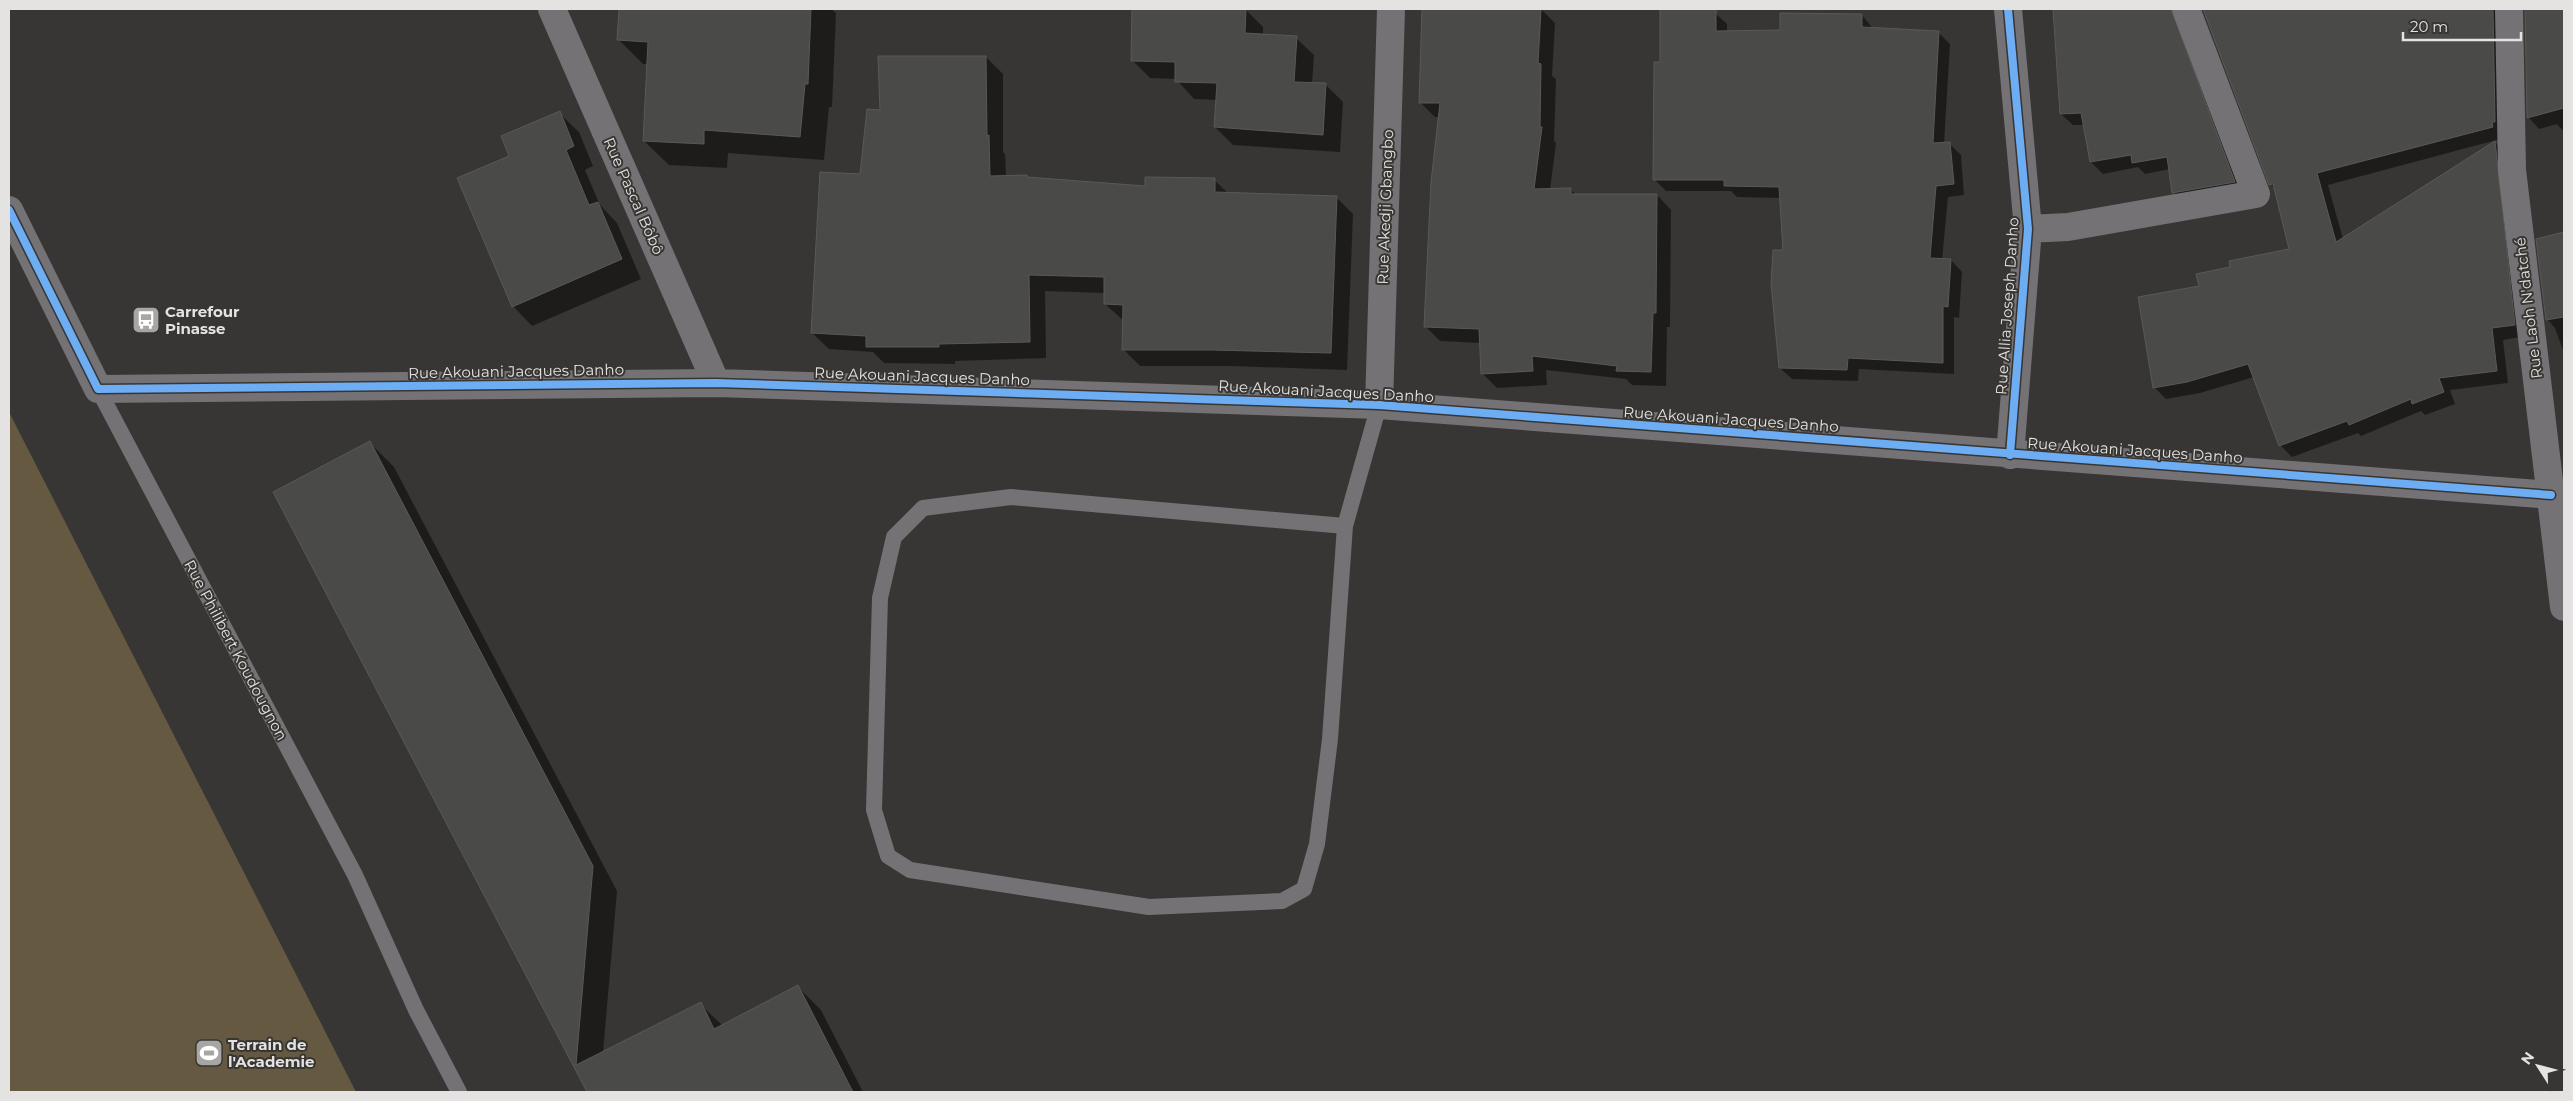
<svg xmlns="http://www.w3.org/2000/svg" width="2573" height="1101" font-family="Montserrat,sans-serif">
<rect width="100%" height="100%" fill="#373634"/>
<path fill="#655941" d="M 9,412 L 356,1092 L 9,1092 Z"/>
<path fill="#0007" d="M 620,9 L 831,9 L 836,13 L 832,107 L 829,107 L 824,160 L 728,153 L 727,168 L 669,165 L 644,141 L 648,64 L 643,64 L 619,40 Z
M 1134,9 L 1246,10 L 1263,27 L 1263,36 L 1296,38 L 1314,55 L 1312,84 L 1326,85 L 1343,102 L 1340,152 L 1233,145 L 1215,127 L 1217,100 L 1194,99 L 1176,79 L 1150,78 L 1132,60 Z
M 1424,9 L 1541,9 L 1555,23 L 1552,76 L 1556,79 L 1554,141 L 1556,143 L 1550,190 L 1571,190 L 1576,195 L 1657,195 L 1671,210 L 1670,327 L 1667,327 L 1666,386 L 1632,385 L 1626,379 L 1546,370 L 1547,385 L 1497,388 L 1483,374 L 1481,343 L 1440,341 L 1425,326 L 1440,117 L 1435,117 L 1420,102 Z
M 2080,9 L 2188,9 L 2245,193 L 2185,204 L 2174,192 L 2170,169 L 2145,174 L 2138,167 L 2103,174 L 2091,162 L 2084,125 L 2073,125 L 2061,114 Z
M 2204,9 L 2511,9 L 2504,138 L 2328,185 L 2343,239 L 2495,143 L 2506,154 L 2526,336 L 2503,340 L 2508,383 L 2450,390 L 2455,404 L 2425,415 L 2421,411 L 2361,436 L 2358,433 L 2292,457 L 2280,445 L 2254,377 L 2200,393 L 2166,399 L 2154,387 L 2201,287 L 2232,268 L 2290,250 L 2276,189 L 2270,184 Z
M 2526,9 L 2564,9 L 2564,132 L 2557,124 L 2539,129 L 2528,117 Z
M 1715,13 L 1727,24 L 1727,32 L 1810,31 L 1862,15 L 1873,29 L 1939,33 L 1950,44 L 1944,144 L 1949,143 L 1961,155 L 1964,195 L 1948,197 L 1942,260 L 1951,260 L 1962,272 L 1959,318 L 1954,317 L 1954,374 L 1859,369 L 1858,381 L 1792,379 L 1780,368 L 1784,252 L 1781,198 L 1737,197 L 1731,191 L 1666,191 L 1655,180 L 1661,63 Z
M 986,57 L 1003,74 L 1003,152 L 1005,154 L 1006,176 L 1026,176 L 1030,179 L 1146,187 L 1214,180 L 1228,193 L 1336,197 L 1353,214 L 1347,370 L 1230,366 L 1140,366 L 1123,349 L 1124,321 L 1105,304 L 1105,293 L 1045,291 L 1046,358 L 955,361 L 955,364 L 884,363 L 873,352 L 829,349 L 812,333 L 881,111 Z
M 559,113 L 579,132 L 593,166 L 585,170 L 600,205 L 617,223 L 641,279 L 532,326 L 513,306 L 511,157 Z
M 2564,233 L 2564,353 L 2555,328 L 2547,319 L 2537,240 Z
M 370,443 L 394,467 L 617,891 L 603,1053 L 700,1004 L 723,1026 L 797,986 L 821,1010 L 863,1092 L 588,1092 L 554,1024 Z"/>
<path fill="#4a4a48" stroke="#5a5958" d="M 619,9 L 811,9 L 808,84 L 805,84 L 800,137 L 704,130 L 704,144 L 643,141 L 648,42 L 617,40 Z
M 1132,9 L 1246,9 L 1245,33 L 1297,36 L 1294,82 L 1326,83 L 1323,135 L 1214,127 L 1217,83 L 1175,82 L 1175,62 L 1131,61 Z
M 1422,9 L 1541,9 L 1538,63 L 1541,64 L 1540,127 L 1542,127 L 1534,189 L 1571,188 L 1571,194 L 1657,194 L 1656,313 L 1653,313 L 1651,372 L 1616,371 L 1617,366 L 1532,356 L 1533,371 L 1481,374 L 1479,329 L 1424,327 L 1431,182 L 1440,103 L 1419,103 Z
M 1660,9 L 1716,9 L 1716,31 L 1780,30 L 1780,13 L 1862,14 L 1862,27 L 1939,31 L 1933,143 L 1950,142 L 1954,184 L 1936,186 L 1930,258 L 1951,259 L 1948,307 L 1943,306 L 1943,363 L 1848,358 L 1847,370 L 1779,368 L 1771,283 L 1773,250 L 1783,250 L 1779,187 L 1724,186 L 1724,180 L 1653,180 L 1654,62 L 1660,62 Z
M 2053,9 L 2171,9 L 2235,182 L 2172,193 L 2167,157 L 2132,163 L 2131,155 L 2090,162 L 2081,113 L 2060,114 Z
M 2203,9 L 2493,9 L 2495,122 L 2492,122 L 2493,127 L 2317,173 L 2336,242 L 2495,141 L 2515,325 L 2492,328 L 2497,371 L 2439,378 L 2444,392 L 2412,404 L 2411,399 L 2349,425 L 2347,421 L 2279,446 L 2248,364 L 2187,382 L 2153,388 L 2138,297 L 2199,286 L 2196,274 L 2230,267 L 2229,261 L 2289,249 L 2273,184 L 2269,185 Z
M 2525,9 L 2564,9 L 2564,108 L 2527,118 Z
M 878,56 L 986,56 L 987,136 L 989,135 L 990,176 L 1027,175 L 1027,177 L 1145,186 L 1145,177 L 1215,178 L 1215,192 L 1337,196 L 1331,353 L 1212,350 L 1122,350 L 1123,305 L 1104,304 L 1104,277 L 1029,275 L 1030,342 L 939,344 L 939,347 L 866,347 L 866,336 L 811,333 L 820,172 L 860,174 L 867,109 L 880,110 Z
M 560,111 L 574,146 L 566,150 L 589,205 L 598,202 L 622,259 L 512,307 L 457,178 L 509,156 L 501,136 Z
M 2564,232 L 2564,317 L 2546,320 L 2536,239 Z
M 370,441 L 593,866 L 576,1065 L 701,1002 L 714,1029 L 798,985 L 853,1092 L 587,1092 L 273,492 Z"/>
<g fill="none" stroke-linecap="round" stroke-linejoin="round">
<path stroke="#747275" stroke-width="16" d="M 98,389 L 355,875 L 416,1010 L 459,1092
M 1345,526 L 1011,497 L 923,508 L 894,537 L 880,598 L 874,810 L 888,856 L 910,870 L 1149,907 L 1282,901 L 1304,889 L 1317,844 L 1330,739 L 1345,526 L 1379,405"/>
<path stroke="#747275" stroke-width="28" d="M 552,9 L 716,383
M 2008,9 L 2028,229 L 2010,455
M 2509,9 L 2512,170 L 2564,607
M 9,210 L 98,389 L 716,383 L 1379,405 L 2551,495
M 2028,229 L 2068,227 L 2256,194 L 2186,9
M 1379,405 L 1391,9"/>
<defs>
<path id="cycleway" d="M 2008,9 L 2028,229 L 2010,455
M 9,210 L 98,389 L 716,383 L 1379,405 L 2551,495"/>
</defs>
<use href="#cycleway" stroke="#383633" stroke-width="11"/>
<use href="#cycleway" stroke="#6dadf4" stroke-width="8"/>
</g>
<defs>
<symbol id="bus-square" viewBox="-11 -11 22 22"><rect x="-9" y="-9" width="18" height="18" rx="4" fill="#a7a6a4" stroke="#383633"/><path d="M-5-6H5V4H4V6H2V4H-2V6H-4V4H-5ZM-3.5-4V0h7V-4ZM-3.5 1.2v1.5H-2V1.2ZM2 1.2v1.5H3.5V1.2Z" fill="#fff"/></symbol>
<symbol id="stadium-square" viewBox="-11 -11 22 22"><rect x="-9" y="-9" width="18" height="18" rx="4" fill="#a7a6a4" stroke="#383633"/><path d="M0-5a6.5 5 0 1 0 0 10a6.5 5 0 1 0 0-10ZM-3.5-1.8h7v3.6h-7Z" fill="#fff"/></symbol>
</defs>
<g fill-rule="evenodd">
<use href="#bus-square" x="130" y="304" width="32" height="32"/>
<use href="#stadium-square" x="193" y="1037" width="32" height="32"/>
</g>
<g text-anchor="middle" dominant-baseline="central" stroke-width="4" stroke-linejoin="round" paint-order="stroke">
<g font-size="15" fill="#e4e3e1" stroke="#383633">
<text transform="translate(634 196) rotate(66)">Rue Pascal Bôbô</text>
<text transform="translate(1385 207) rotate(-88)">Rue Akedji Gbangbo</text>
<text transform="translate(2007 306) rotate(-86)">Rue Allia Joseph Danho</text>
<text transform="translate(2528 308) rotate(-97)">Rue Laoh N'datché</text>
<text transform="translate(516 371) rotate(-1)">Rue Akouani Jacques Danho</text>
<text transform="translate(922 376) rotate(2)">Rue Akouani Jacques Danho</text>
<text transform="translate(1326 391) rotate(3)">Rue Akouani Jacques Danho</text>
<text transform="translate(1731 419) rotate(4)">Rue Akouani Jacques Danho</text>
<text transform="translate(2135 450) rotate(4)">Rue Akouani Jacques Danho</text>
<text transform="translate(236 650) rotate(62)">Rue Philibert Koudougnon</text>
</g>
<g font-size="15" font-weight="bold" fill="#e4e3e1" stroke="#383633" text-anchor="start">
<text x="165" y="311">Carrefour<tspan x="165" dy="17">Pinasse</tspan></text>
<text x="228" y="1044">Terrain de<tspan x="228" dy="17">l'Academie</tspan></text>
</g>
</g>
<rect width="2573" height="1101" fill="none" stroke="#e4e3e1" stroke-width="20"/>
<g transform="translate(2538 1066) rotate(306)" stroke="#383633" stroke-width="4" paint-order="stroke">
<path d="M0-4L9 19L0 12L-9 19Z" fill="#e4e3e1"/>
<text y="-8" font-size="14" font-weight="bold" text-anchor="middle" fill="#e4e3e1">N</text>
</g>
<path d="M2403 32v8h118v-8" fill="none" stroke="#e4e3e1" stroke-width="2.5"/>
<text x="2410" y="32" font-size="15" fill="#e4e3e1" stroke="#383633" stroke-width="4" paint-order="stroke">20 m</text>
</svg>
